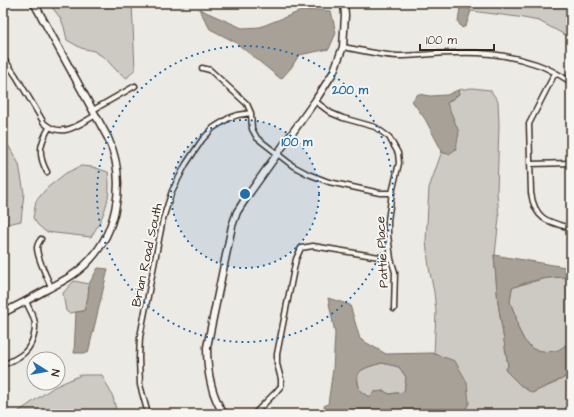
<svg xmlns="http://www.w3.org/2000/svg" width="574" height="417" font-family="'Architects Daughter',sans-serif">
<rect width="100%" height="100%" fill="#ebeae5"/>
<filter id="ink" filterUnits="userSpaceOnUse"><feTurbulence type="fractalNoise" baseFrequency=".025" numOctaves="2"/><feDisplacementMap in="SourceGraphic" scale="8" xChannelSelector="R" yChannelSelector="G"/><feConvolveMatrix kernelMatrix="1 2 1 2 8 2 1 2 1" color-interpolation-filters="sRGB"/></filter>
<g filter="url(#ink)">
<path fill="#cdcac4" stroke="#847a71" d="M 49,3 L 132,3 L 135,69 L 127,78 L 117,71 L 105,58 L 94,51 L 81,48 L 67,40 L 64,27 L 61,19 Z
M 463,3 L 571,3 L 571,38 L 539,21 L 518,17 L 471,11 Z
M 472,88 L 490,90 L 498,101 L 499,124 L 497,192 L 499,218 L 495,255 L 494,255 L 498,303 L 508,366 L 505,370 L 520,385 L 532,393 L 543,388 L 553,384 L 571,374 L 571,414 L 463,414 L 469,403 L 434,354 L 436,312 L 434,292 L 429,268 L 426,241 L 429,188 L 442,151 L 443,153 L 447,103 L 459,94 L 458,90 Z
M 4,138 L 19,164 L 24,193 L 21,221 L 3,225 L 3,139 Z
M 81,166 L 93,167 L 108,172 C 112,198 104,216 91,237 L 46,232 L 38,225 L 33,218 L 36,201 L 47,188 L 66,173 Z
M 566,277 L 571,278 L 571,340 C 557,355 551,353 533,349 L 524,340 L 518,328 L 516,317 L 510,302 L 512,288 L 520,285 L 547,278 Z
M 74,281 L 89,284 L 88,297 L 84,311 L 69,313 L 66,311 L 63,293 Z
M 382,363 L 399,367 L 406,377 L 404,392 L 389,394 L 384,391 L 375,392 L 369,397 L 360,391 C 359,386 357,380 358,375 C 359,368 376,365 382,363 Z
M 81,375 L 102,375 L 113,397 L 117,414 L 15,414 L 54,387 Z"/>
<path fill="#a8a198" stroke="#7c7167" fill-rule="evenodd" d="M 426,3 L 463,3 L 471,11 L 466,26 L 462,28 L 458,22 L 460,8 Z
M 199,9 L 242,28 L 260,27 L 301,11 L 317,10 L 331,11 L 336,33 L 329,49 L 299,55 L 291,68 L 281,79 L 235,42 L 210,29 Z
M 458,90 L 459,94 L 447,103 L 459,132 L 456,149 L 449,154 L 443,153 L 425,119 L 412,101 L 418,94 L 430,96 L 447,95 Z
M 494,255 L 571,268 L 571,278 C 554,275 527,281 512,288 L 510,302 L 516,317 L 518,328 L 524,340 L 533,349 C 551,353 557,354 571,340 L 571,374 C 558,381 545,387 532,393 L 520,385 L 505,370 L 508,366 L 498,303 Z
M 98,268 L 108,269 L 88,353 L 74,353 L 76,312 L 84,311 L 88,297 L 89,284 Z
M 328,298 L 350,305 L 360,339 L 386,354 L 432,353 L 455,361 L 467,382 L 469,403 L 463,414 L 410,414 L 407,413 L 378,414 L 325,414 L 324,406 L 328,404 L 333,369 L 335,333 ZM 382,363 L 399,367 L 406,377 L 404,392 L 389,394 L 384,391 L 374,392 L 369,397 L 360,391 C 359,387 357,382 357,377 C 358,368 375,365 382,363 Z"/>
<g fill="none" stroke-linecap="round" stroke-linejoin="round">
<defs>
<path id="street" d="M 343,47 C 360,50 379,55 397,56 C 417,56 435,53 455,53 C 481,52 510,55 536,64 C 548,68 560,75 571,82
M 3,59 L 7,63 L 16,76 L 44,123 C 62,139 78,125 96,115
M 202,68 L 210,70 L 247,104 L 251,113 L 252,129 L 257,138 L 293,166 L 308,174 L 329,182 L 380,193 L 392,193
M 555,73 L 529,124 L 531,193 C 535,220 548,222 571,228
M 315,101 L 331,113 L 343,118 L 375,127 L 389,137 L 398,153 L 399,163 L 392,193 L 388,220 L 388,235 L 391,259 L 395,272 L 394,309
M 93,110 L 135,86
M 530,164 L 571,163
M 47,172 C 38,155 39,145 49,128
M 41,239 C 39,242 37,244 37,248 C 37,258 47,277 51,287
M 3,365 C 11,361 19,358 25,352 C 33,344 37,329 34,319 C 32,313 28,307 26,301
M 148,414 L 140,385 L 139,358 L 140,337 L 163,219 L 172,191 L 186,164 L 202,140 L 213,128 L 229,118 L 238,115 L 251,113
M 254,414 L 276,392 L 281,386 L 281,379 L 277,364 L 277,354 L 296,259 L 301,248 L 313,246 L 391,259"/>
<path id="secondary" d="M 3,313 C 17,306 32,298 46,290 C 57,284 68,279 78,271 C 117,240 128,182 108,138 L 34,3
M 224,414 C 210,394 207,370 207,347 L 232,226 L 237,212 L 246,198 L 315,101 L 333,73 L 343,47 L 345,15 L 344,3"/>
</defs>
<use href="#street" stroke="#3b2a1e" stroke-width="7"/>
<use href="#secondary" stroke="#3b2a1e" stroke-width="9"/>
<use href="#street" stroke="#f6f6f2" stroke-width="4"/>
<use href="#secondary" stroke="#f6f6f2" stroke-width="6"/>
</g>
</g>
<circle cx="245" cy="194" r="74" fill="#1f6fb2" fill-opacity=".12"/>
<g fill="none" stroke="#1f6fb2" stroke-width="2" stroke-dasharray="2 4">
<circle cx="245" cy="194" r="74"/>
<circle cx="245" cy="194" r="148"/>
</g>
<g text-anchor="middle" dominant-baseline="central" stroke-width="4" stroke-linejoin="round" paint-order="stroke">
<g font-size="13" fill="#3b2a1e" stroke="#f6f6f2">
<text transform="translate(382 252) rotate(-93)">Pattie Place</text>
<text transform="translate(147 255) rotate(-78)">Brian Road South</text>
</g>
</g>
<circle cx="245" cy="194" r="6" fill="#1f6fb2" stroke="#f6f6f2" stroke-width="2"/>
<g font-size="12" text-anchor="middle" font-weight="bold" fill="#1f6fb2" stroke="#f6f6f2" stroke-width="4" stroke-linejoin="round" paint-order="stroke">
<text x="350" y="94">200 m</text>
<text x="297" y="146">100 m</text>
</g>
<rect width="574" height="417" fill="none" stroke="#f6f6f2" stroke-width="16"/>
<rect x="8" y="8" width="558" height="401" fill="none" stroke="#3b2a1e" stroke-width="1.5" filter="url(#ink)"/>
<g transform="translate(46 371) rotate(101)"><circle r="19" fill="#f6f6f2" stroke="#aba49d"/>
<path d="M0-3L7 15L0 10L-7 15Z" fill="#1f6fb2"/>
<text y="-6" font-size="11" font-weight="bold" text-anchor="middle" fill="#3b2a1e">N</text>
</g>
<path d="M420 44v6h74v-6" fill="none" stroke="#3b2a1e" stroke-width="2"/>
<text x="426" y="44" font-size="12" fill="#3b2a1e" stroke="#f6f6f2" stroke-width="3" paint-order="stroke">100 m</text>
</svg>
